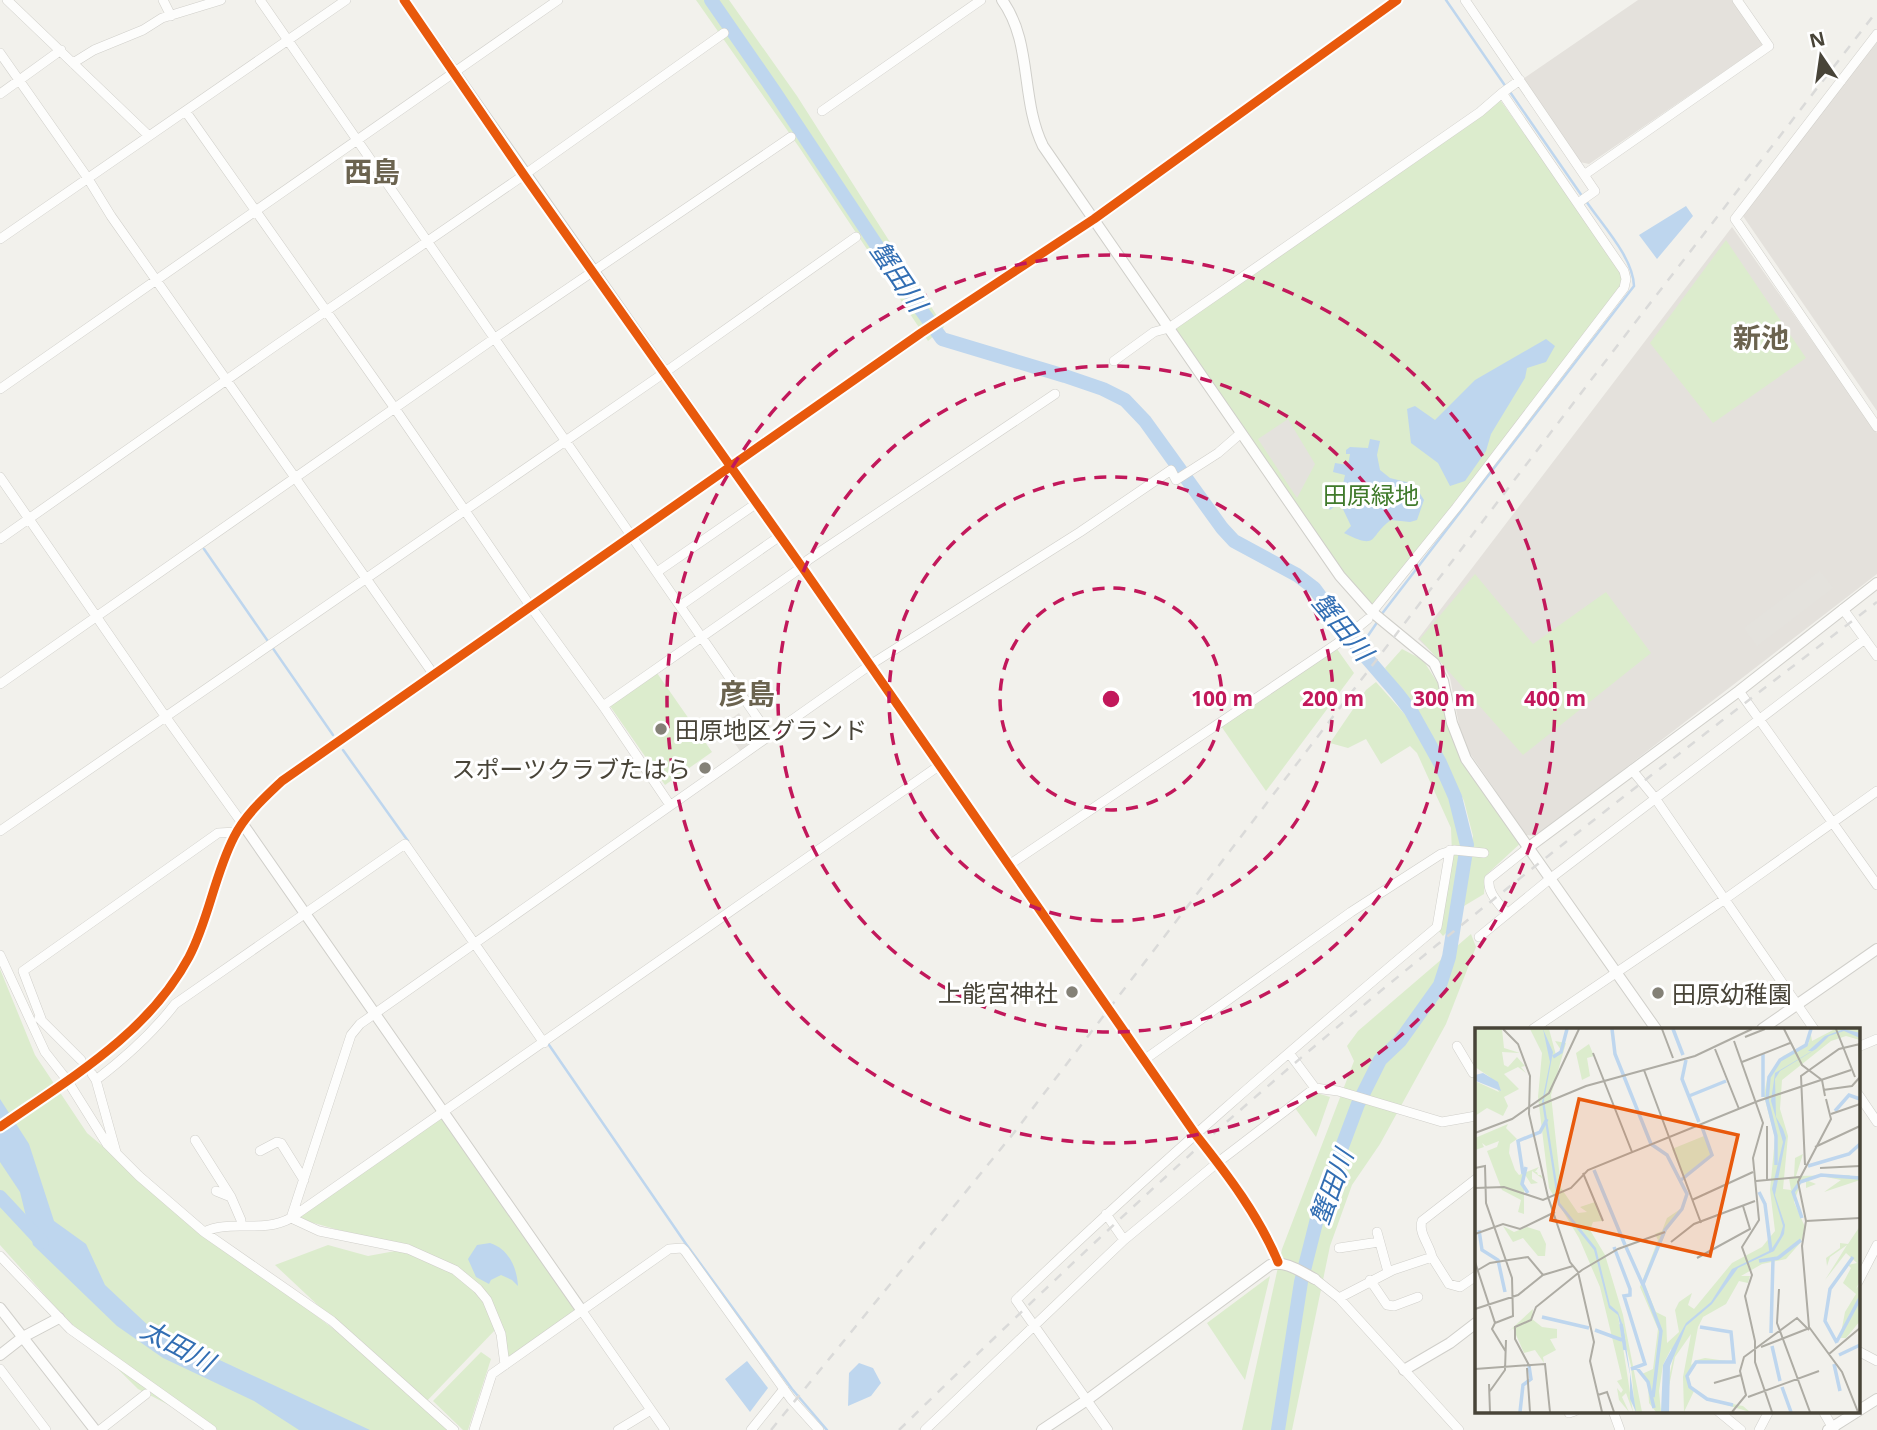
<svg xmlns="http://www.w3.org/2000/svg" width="1877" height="1430" font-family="'Open Sans','Noto Sans JP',sans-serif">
<rect width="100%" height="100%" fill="#f2f1ec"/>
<path fill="#e4e1dc" d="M 1638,0 L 1733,0 L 1764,44 L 1589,164 L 1580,162 L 1523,79 Z
M 1877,41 L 1877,411 L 1743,216 Z
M 1732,227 L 1877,433 L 1877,574 L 1537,836 L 1526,835 L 1469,752 L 1460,730 L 1450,678 L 1442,662 L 1418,639 Z"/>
<path fill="#dceccd" d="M 696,0 L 729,0 L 797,96 L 944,327 L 928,341 L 799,147 Z
M 1498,97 L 1624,271 L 1626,282 L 1372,612 L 1169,328 Z
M 1726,240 L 1806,358 L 1713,423 L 1650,343 Z
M 1475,574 L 1533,644 L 1606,592 L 1651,653 L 1523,755 L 1420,639 Z
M 1337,649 L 1354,673 L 1266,791 L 1221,726 Z
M 1402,649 L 1423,660 L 1446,696 L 1463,753 L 1524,840 L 1485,876 L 1484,894 L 1464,906 L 1473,836 L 1464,801 L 1431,734 L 1385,668 Z
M 657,673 L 712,752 L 665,785 L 610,706 Z
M 1376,682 L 1417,728 L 1452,800 L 1462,832 L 1463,851 L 1456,891 L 1449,930 L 1443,936 L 1438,930 L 1452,854 L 1451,828 L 1417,753 L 1410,746 L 1381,764 L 1366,739 L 1348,748 L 1330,743 L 1366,690 Z
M 1471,934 L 1476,947 L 1446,1024 L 1380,1144 L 1352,1185 L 1330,1246 L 1292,1430 L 1242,1430 L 1282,1249 L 1354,1061 L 1347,1046 L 1358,1031 Z
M 0,969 L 35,1055 L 87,1133 L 165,1199 L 388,1371 L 275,1265 L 328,1245 L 368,1256 L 406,1249 L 296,1218 L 442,1117 L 577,1309 L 509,1363 L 496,1329 L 424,1404 L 452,1430 L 217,1430 L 138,1389 L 58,1310 L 0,1245 Z
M 1317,1093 L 1330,1097 L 1316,1137 L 1295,1108 Z
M 1270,1276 L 1245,1380 L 1207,1323 Z
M 481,1352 L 491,1359 L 468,1430 L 463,1430 L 433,1401 Z"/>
<path fill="#e4e2dd" d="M 1288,419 L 1315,464 L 1297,498 L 1258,439 Z
M 1820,571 L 1833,588 L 1757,646 L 1744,628 Z
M 739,713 L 757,738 L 740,751 L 722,725 Z"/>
<path fill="#bed6ee" d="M 1686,206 L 1693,216 L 1657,259 L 1639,235 Z
M 1546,339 L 1555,346 L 1546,362 L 1527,368 L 1525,378 L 1491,434 L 1486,451 L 1465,481 L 1450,486 L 1438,463 L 1411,443 L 1407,409 L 1415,406 L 1435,420 L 1475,380 Z
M 1370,439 L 1380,441 L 1377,455 L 1380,470 L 1390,478 L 1414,484 L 1424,500 L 1417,520 L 1410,522 L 1391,520 C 1368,536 1380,551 1344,533 L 1351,526 L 1341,505 L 1335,506 L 1330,510 C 1323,502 1320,495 1324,486 L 1330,486 L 1329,492 L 1341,494 L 1345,475 L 1333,472 L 1335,463 L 1348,465 L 1350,454 L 1346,454 L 1346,450 L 1350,447 L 1368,448 Z
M 0,1099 L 29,1144 L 54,1221 L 86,1244 L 105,1285 L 151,1328 L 370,1430 L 299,1430 L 254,1401 L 163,1358 L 117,1326 L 33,1245 L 20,1192 L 0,1162 Z
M 490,1243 C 509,1249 517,1268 518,1286 L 512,1280 L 501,1275 L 491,1280 L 489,1284 L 476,1277 L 468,1259 L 477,1245 Z
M 747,1361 L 768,1388 L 750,1412 L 725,1379 Z
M 859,1363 L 873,1368 L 881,1383 L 871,1396 L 848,1406 L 849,1373 Z"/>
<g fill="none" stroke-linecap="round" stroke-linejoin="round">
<path stroke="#bed6ee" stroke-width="2.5" d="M 1446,0 L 1506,87
M 1510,92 L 1582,196
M 204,549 L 333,735
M 1381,615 L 1634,286 C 1633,257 1602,225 1586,201
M 1359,649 L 1378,621
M 343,750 L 408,841
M 547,1042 L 686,1244 L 792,1389 L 827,1430"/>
<path stroke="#bed6ee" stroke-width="14" d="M 711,0 L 774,91 L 901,282 L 942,339 L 1065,376 L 1103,389 L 1125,400 L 1145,421 L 1222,528 L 1234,541 L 1297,575 L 1314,588 L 1359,649 L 1397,693 L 1411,711 L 1440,763 L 1455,797 L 1467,845 L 1449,957 L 1440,985 L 1400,1041 L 1380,1060 L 1358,1104 L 1321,1203 L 1301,1282 L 1278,1430
M 0,1197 L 42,1242"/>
<path stroke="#d0cec8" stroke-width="9" stroke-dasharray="9 4.5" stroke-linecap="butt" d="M 1196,1135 L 1216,1160"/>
<defs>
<path id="minor" d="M 7,0 L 148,135
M 163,0 L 171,16
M 260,0 L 770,736
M 1465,0 L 1595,191 L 1578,203
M 1877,34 L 1735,219 L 1877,427
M 0,53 L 87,177 L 111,216 L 434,675
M 73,63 L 94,50 L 143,30 L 162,18 L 221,0
M 1502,93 L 1520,80
M 0,94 L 61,50
M 822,111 L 981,0
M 186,112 L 396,410 L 531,607 L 603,706 L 670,805
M 1584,175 L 1769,46 L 1737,0
M 0,239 L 346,0
M 1114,361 L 1154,332 L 1169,328 L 1480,112 L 1502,93 L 1624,271 L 1626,279 L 1624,288 L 1456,508 L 1372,612
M 0,389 L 558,0
M 731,467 L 1196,1135
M 0,477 L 165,716 L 242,823
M 0,539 L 275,346 L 524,175 L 724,33
M 657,572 L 757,503
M 680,606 L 780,536
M 1843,609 L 1877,656
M 0,684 L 495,338 L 791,137
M 1739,691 L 1877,885
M 603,706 L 802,567 L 808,560 L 1055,394
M 1632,770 L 1655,798 L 1814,1029
M 0,831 L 664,373 L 856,237
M 1009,865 L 1341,641 L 1368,619
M 1507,914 C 1499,903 1487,893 1489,879 L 1529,847
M 1479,937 L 1551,878 L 1865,639
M 0,955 L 45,1052 L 67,1080 L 107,1144 L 139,1176 L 204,1232 L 332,1321 L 454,1430
M 39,1018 L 81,1060
M 42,1021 L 23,971 L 218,833 L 237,832
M 1533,1029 L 1725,899 L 1877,791
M 1457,1046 L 1473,1073
M 1858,1047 L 1877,1039
M 1289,1053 L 1315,1088
M 1144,1060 L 1351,912 L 1441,854 L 1454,850 L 1484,853
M 92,1074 L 96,1080 L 116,1152
M 96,1080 C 126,1057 152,1034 175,1004 L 405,844 L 544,1043
M 1858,1094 L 1877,1122
M 195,1140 L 231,1197
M 260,1151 L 277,1142 L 281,1143 L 304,1180
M 1216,1160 C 1238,1193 1263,1225 1278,1262
M 216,1191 L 231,1197 L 241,1220
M 1106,1214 L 1124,1240
M 291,1218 L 351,1035 L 360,1024 L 870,665 L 1080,532 L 1171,470 L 1176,480 L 1218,453 L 1241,433
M 291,1218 L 319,1231 L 408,1249 L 455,1270 L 478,1289 L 487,1300 L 501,1334 L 505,1365
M 204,1232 C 230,1219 262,1234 291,1218 L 940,765
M 1377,1232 L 1388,1272
M 1339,1248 L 1379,1242
M 0,1256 L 70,1329 L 212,1430
M 1432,1257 C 1430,1245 1418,1233 1422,1221 L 1476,1179
M 1315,1279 L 1339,1298 L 1459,1430
M 1370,1280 L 1387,1305 L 1394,1306 L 1418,1297
M 1858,1282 L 1877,1245
M 1339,1298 L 1393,1270 L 1432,1257 L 1449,1284 L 1460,1287 L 1476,1276
M 582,1311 L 665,1430
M 1858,1351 L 1877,1361
M 0,1369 L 46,1430
M 1568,1411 L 1569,1413 L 1575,1411
M 1613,1411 L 1620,1430
M 1718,1411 L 1741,1430
M 1823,1411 L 1834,1430
M 100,1430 L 146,1394
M 474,1430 L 492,1374 L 669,1249 L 682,1248 L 685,1251 L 791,1399 L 819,1430
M 618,1430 L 651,1410
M 751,1430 L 784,1389
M 925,1430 L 1124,1240 L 1217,1163 L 1315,1088 L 1338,1091 L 1442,1122 L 1476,1116
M 1108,1430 L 1016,1300 C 1151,1170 1293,1048 1437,927 L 1450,850
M 1759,1430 L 1769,1411"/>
<path id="tertiary" d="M 404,0 L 731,467
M 1002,0 C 1033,43 1020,99 1043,146 L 1340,576 L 1372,612 L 1434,663 L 1443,681 L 1452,723 L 1466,759 L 1656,1029
M 242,823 L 582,1311
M 1529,847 L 1739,691 L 1877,583
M 1762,1029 L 1877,949
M 0,1127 C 69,1079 148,1034 189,957 C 209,919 214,876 234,837 C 245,815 264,798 282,781 L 921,333 L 1094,219 L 1397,0
M 0,1308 L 95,1430
M 0,1355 L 23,1337 L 59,1318
M 1404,1370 L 1450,1343 L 1476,1323
M 1042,1430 L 1087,1400 L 1270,1265 C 1286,1260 1301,1272 1315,1279
M 1828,1430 L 1877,1399"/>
</defs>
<use href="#minor" stroke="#d0cfca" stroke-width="10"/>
<use href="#tertiary" stroke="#d0cfca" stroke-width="12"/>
<use href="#minor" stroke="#fdfdfc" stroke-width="9"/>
<use href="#tertiary" stroke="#fdfdfc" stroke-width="10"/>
<path stroke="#dadad9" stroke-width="2.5" stroke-dasharray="9 9" stroke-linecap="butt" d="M 771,1430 L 1013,1134 L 1634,324 L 1877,11
M 899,1430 C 1002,1330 1106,1230 1213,1134 C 1426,946 1652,774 1877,602"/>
<defs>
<path id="cycleway" d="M 404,0 L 524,175 L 802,567 L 1196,1135 C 1227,1174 1259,1216 1278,1262
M 0,1127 C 69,1079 148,1034 189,957 C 209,919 214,876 234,837 C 245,815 264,798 282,781 L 921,333 L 1094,219 L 1397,0"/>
</defs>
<use href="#cycleway" stroke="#fff" stroke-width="13"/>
<use href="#cycleway" stroke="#e8590c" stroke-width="9"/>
</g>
<g fill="none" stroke="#c2185b" stroke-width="3.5" stroke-dasharray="12 9">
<circle cx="1111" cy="699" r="111"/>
<circle cx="1111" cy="699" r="222"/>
<circle cx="1111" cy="699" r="333"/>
<circle cx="1111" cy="699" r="444"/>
</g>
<g fill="#848177" stroke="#fff" stroke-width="2.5">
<circle cx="661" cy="729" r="7"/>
<circle cx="705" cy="768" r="7"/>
<circle cx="1072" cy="992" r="7"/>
<circle cx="1658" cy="993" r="7"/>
</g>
<g text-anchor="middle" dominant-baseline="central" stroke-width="6" stroke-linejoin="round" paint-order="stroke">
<g font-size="24" fill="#407a2b" stroke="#fff">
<text x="1371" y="494">田原緑地</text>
</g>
<g font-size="24" fill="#484438" stroke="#fff" text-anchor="start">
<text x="675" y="729">田原地区グランド</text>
<text x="691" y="768" text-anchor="end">スポーツクラブたはら</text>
<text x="1058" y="992" text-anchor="end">上能宮神社</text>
<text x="1672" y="993">田原幼稚園</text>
</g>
<g font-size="26" font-style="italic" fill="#326eb3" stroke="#fff">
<text transform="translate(899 276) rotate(56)">蟹田川</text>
<text transform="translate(1343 626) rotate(51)">蟹田川</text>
<text transform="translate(1331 1187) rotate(-70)">蟹田川</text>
<text transform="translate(178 1345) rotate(28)">太田川</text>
</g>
<g font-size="28" font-weight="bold" fill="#6b634f" stroke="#fff">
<text x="372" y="171">西島</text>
<text x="1761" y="337">新池</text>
<text x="747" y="693">彦島</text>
</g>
</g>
<g transform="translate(1475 1028)">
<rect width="385" height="385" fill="#f2f1ec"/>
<path d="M 0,1 L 27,1 L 29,20 L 45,25 L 27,24 L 29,37 L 33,39 L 42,29 L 50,38 L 46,39 L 51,45 L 43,39 L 29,46 L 44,61 L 29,69 L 33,78 L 28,88 L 12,80 L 0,88 L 0,53 L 24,64 L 15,49 L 0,39 ZM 55,1 L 74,1 L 81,27 L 86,22 L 80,13 L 91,15 L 76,67 L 86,160 L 103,185 L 112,184 L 105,179 L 120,174 L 127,193 L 118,194 L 115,202 L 130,227 L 148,287 L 167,384 L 160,383 L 156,338 L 143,287 L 158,384 L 151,365 L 147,369 L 154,384 L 144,372 L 142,360 L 146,365 L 148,362 L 142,353 L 147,351 L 125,259 L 104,210 L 74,160 L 63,69 L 67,25 ZM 335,1 L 337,13 L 360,1 L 385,1 L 385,12 L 371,8 L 356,13 L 307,52 L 305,81 L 313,108 L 308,161 L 316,162 L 314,150 L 319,149 L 320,130 L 328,126 L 321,148 L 375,147 L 373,150 L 385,148 L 385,152 L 349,164 L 366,152 L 346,148 L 331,152 L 341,156 L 331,160 L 331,152 L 326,154 L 319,174 L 330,199 L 326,214 L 311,231 L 287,236 L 266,248 L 275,248 L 273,255 L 264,253 L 251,276 L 228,289 L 223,299 L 216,337 L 222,332 L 230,330 L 259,334 L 221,334 L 213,346 L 216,360 L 232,371 L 268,378 L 275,384 L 231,371 L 219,363 L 209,384 L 208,349 L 216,306 L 200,329 L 192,368 L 196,384 L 191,364 L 199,326 L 196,321 L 188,337 L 184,363 L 186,384 L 181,384 L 174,375 L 173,355 L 167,346 L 178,341 L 183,301 L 165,259 L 183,212 L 180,206 L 187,203 L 192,190 L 210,178 L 192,202 L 169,255 L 181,284 L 191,289 L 192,315 L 204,304 L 200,282 L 204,274 L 217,265 L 213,277 L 219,281 L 257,235 L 287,219 L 300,203 L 295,162 L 300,110 L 289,68 L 292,51 L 308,28 L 334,15 ZM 114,16 L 119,28 L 112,30 L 115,48 L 107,52 L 101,25 ZM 33,96 L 31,100 L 42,111 L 35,116 L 34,125 L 40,142 L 44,147 L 64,139 L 60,144 L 62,144 L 63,147 L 66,147 L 68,151 L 57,143 L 57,151 L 63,155 L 56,156 L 49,145 L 49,186 L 43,184 L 46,172 L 27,162 L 12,123 L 22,119 L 24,113 L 11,118 L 7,115 L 9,119 L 0,122 L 0,110 ZM 229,108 L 236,126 L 208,149 L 197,121 ZM 28,198 L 39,204 L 52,199 L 65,203 L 71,216 L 70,228 L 63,228 L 48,210 L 38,214 ZM 385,198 L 385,253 L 381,261 L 385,256 L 385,293 L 371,310 L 365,310 L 370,284 L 381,266 L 368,255 L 376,240 L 373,237 L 382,235 L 371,225 L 350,252 L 372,217 L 355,229 L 352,238 L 351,230 L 365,220 L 365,215 L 373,216 ZM 58,281 L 57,291 L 67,299 L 82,301 L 82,310 L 75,311 L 81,322 L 68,329 L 69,335 L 60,322 L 49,325 L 38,300 L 33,304 Z" fill="#dceccd"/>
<path d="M 68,1 L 78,24 L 69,72 L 85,175 L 121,220 L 135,277 L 143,284 L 148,298 L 161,384 L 155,371 L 155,346 L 143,287 L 134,280 L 119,222 L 83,177 L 67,74 L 75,34 ZM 369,1 L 385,5 L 385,10 L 369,3 L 354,8 L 341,21 L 305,43 L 300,51 L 301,89 L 308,101 L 311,110 L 300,167 L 310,197 L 309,206 L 299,223 L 263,240 L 237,276 L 211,298 L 195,338 L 194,384 L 186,384 L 188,337 L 211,295 L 236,274 L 257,241 L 296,222 L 305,208 L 308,198 L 297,161 L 308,114 L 296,73 L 300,45 L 337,23 L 333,23 L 350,8 ZM 8,45 L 23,54 L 26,63 L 1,53 L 0,47 Z" fill="#bed6ee"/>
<path fill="none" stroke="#bed6ee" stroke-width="3.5" d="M 137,1 L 140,26 L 176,116 L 192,127 L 212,166 L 207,181 L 190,202 L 168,256 L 186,303 L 178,369M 198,1 L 208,27M 288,26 L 288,69M 78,29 L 86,24 L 92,1M 211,32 L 207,51 L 224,94M 214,68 L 251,53M 360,83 L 374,67 L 385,71M 301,137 L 301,108 L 292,72 L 294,49 L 305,32 L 331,17 L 336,1M 333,138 L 374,126 L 385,116M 51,139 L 47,156 L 53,165M 119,142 L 150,217M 48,146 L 43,113 L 65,104 L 72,91M 206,152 L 237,127 L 227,99M 284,164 L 290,176 L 296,224M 327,190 L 318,164 L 325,154 L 346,147 L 385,150M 4,202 L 7,222 L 23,232 L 30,264M 139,219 L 155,261 L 155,267 L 149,268 L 170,336 L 156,341M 151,219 L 168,257M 284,233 L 303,230 L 326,212M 67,289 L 114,300M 146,296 L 150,322M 225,299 L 256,304 L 259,334 L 221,334 L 212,348 L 215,359 L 232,371 L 258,377M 120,302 L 147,312M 296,305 L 298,231M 362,313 L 385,270M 362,315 L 350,293 L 355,261 L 378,229M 297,318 L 305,353M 364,327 L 385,317M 359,336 L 365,363M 161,339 L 173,354 L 179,380M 307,359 L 316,384M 45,384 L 48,357 L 56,351 L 54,338"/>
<path fill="none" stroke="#aeaca4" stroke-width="2" d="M 28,1 L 43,16 L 55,48 L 54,86 L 73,169 L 95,234 L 103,244 L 119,314 L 115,333 L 127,384M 187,1 L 198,30M 309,1 L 327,37 L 347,52 L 350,68M 361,1 L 380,49M 270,9 L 290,1M 259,13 L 288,95 L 278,130 L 284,192 L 267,219 L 277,247 L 270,268 L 280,313 L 280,334 L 297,384M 384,16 L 385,46M 240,21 L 264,81M 118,25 L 157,124M 267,34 L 315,15M 169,42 L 226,195M 348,62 L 377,58 L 385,49M 351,71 L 356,91 L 323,154 L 331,193 L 327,218 L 334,299 L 367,344 L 383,384M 58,80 L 111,58 L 220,28 L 277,1M 356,86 L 385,76M 292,98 L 292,152M 0,105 L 37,91 L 74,65 L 104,1M 340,119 L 385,98M 330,137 L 326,48 L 364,21 L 385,16M 0,140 L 10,138 L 11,175 L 37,250 L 38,288 L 20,295M 345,140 L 385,138M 108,145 L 128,193M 281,153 L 325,149M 0,160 L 29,159 L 68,172 L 96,160 L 113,142 L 283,73 L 376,42M 217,172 L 278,144M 331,193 L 385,190M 0,206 L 28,196 L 45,201 L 80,184M 196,214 L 219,196 L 280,173M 222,230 L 275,201 L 268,178M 0,234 L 20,295 L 17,301 L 31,324M 3,242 L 15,235 L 53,229 L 68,247M 304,261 L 302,295 L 335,384M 0,281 L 43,267 L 68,247 L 98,238M 286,319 L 332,301M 354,326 L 385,300M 55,339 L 40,311 L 40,299 L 56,292 L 61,279 L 107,242 L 143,221 L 190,204M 52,340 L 55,384M 0,341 L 70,336 L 75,384M 239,355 L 266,347M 14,356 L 15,384M 15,363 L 30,342 L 31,312M 123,367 L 132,364 L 139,384M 273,369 L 344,343M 257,384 L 271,367 L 265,343 L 269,329 L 322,290 L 334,302"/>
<path fill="#e8590c" fill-opacity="0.15" stroke="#e8590c" stroke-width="3.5" d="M 104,71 L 263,107 L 235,228 L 76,192 Z"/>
<rect width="385" height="385" fill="none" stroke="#484438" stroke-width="3.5"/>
</g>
<circle cx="1111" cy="699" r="10" fill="#c2185b" stroke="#fff" stroke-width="3.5"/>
<g font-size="21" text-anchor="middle" font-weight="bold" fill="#c2185b" stroke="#fff" stroke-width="6" stroke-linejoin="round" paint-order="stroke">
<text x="1222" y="706">100 m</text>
<text x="1333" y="706">200 m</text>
<text x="1444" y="706">300 m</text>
<text x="1555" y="706">400 m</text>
</g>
<g transform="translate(1821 56) rotate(347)" stroke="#ffffff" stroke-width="5" paint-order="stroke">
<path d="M0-5L12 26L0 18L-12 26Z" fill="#484438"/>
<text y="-10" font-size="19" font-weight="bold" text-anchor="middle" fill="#484438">N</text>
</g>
</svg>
